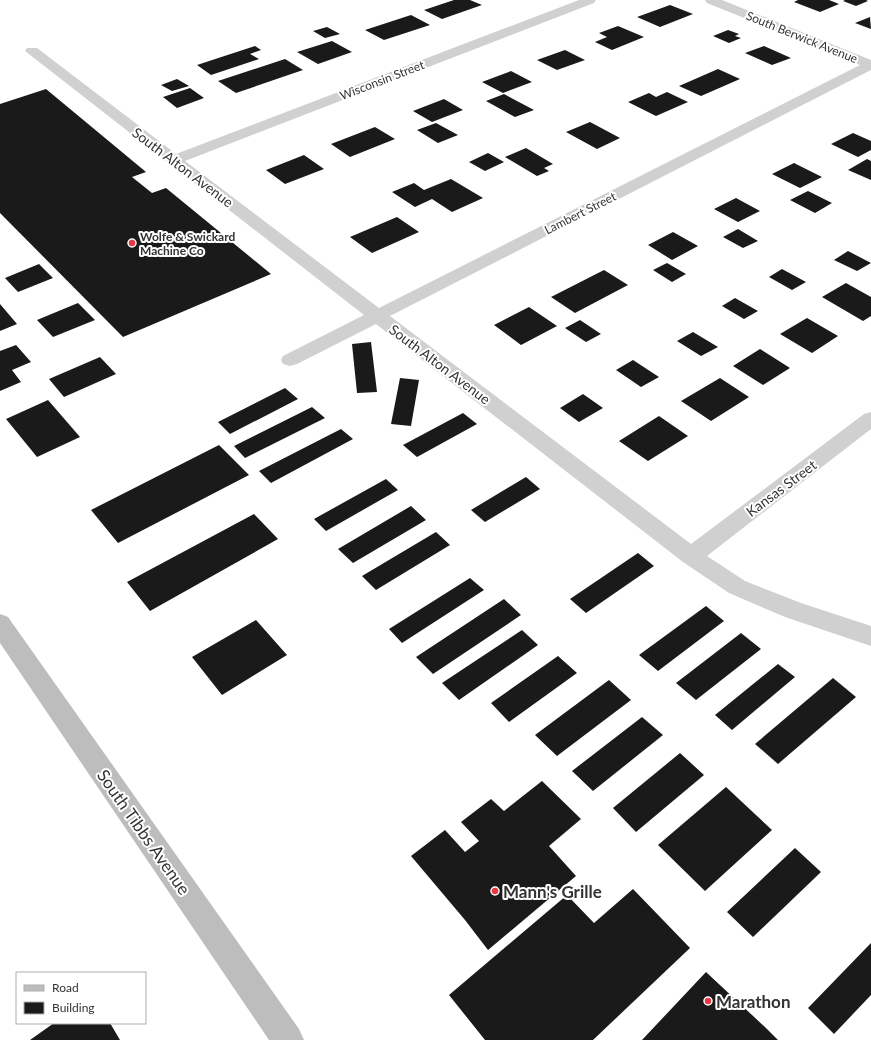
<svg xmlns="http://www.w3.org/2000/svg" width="871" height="1040" font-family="Lato,sans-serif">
<rect width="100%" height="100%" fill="#fff"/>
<path fill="#1a1a1a" d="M 454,0 L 470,0 L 482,5 L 442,19 L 424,10 Z
M 798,0 L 829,0 L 839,4 L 820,12 L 794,2 Z
M 845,0 L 866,0 L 868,1 L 856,6 L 843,1 Z
M 670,5 L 693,14 L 660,27 L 637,17 Z
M 411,15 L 430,25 L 384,40 L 365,30 Z
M 870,17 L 871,29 L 855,23 Z
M 618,26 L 644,37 L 612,50 L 595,42 L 607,37 L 599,33 Z
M 327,27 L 340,34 L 325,38 L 313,31 Z
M 728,30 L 739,34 L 735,36 L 741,38 L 729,43 L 713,36 Z
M 332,41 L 352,52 L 318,64 L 297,52 Z
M 255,46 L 261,50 L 250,54 L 259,59 L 211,75 L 197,65 Z
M 764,46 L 791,58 L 772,65 L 745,53 Z
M 565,50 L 585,60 L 557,70 L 537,60 Z
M 285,59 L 303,70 L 236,93 L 218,81 Z
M 718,69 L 740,79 L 701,96 L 679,86 Z
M 511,71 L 532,82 L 503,93 L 482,82 Z
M 177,79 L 189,86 L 172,91 L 161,85 Z
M 190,88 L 204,98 L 177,108 L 163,97 Z
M 46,89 L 146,172 L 132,177 L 152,193 L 166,188 L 271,274 L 123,337 L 0,213 L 0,104 Z
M 667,92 L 688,102 L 656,116 L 628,102 L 649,93 L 656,97 Z
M 504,94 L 534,110 L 515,117 L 486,101 Z
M 444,99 L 463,110 L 432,122 L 413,111 Z
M 590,122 L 620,138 L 597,149 L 566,132 Z
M 436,123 L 458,135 L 438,143 L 417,130 Z
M 375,127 L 395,139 L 350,157 L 331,144 Z
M 853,133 L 871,141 L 871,150 L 858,157 L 831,144 Z
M 526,148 L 553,164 L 544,168 L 549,171 L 537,176 L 505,157 Z
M 488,153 L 504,162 L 485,171 L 469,162 Z
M 304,155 L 324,169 L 285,184 L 266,170 Z
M 867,159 L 871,161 L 871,180 L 848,170 Z
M 794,163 L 822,177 L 800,188 L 772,174 Z
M 451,179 L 483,198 L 452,212 L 432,199 L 415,207 L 392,192 L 414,183 L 424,190 Z
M 808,191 L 832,203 L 815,213 L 790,200 Z
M 736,198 L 760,211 L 738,222 L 714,209 Z
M 397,217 L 419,232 L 372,253 L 350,237 Z
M 738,229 L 758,241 L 743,248 L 723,237 Z
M 673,232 L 698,246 L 672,260 L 648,245 Z
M 848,251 L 871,263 L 857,271 L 834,260 Z
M 667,263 L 686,274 L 672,282 L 653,270 Z
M 39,264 L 53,278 L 18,292 L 5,278 Z
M 782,269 L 806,282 L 792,290 L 769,277 Z
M 604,270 L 628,285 L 575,313 L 551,297 Z
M 846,283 L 871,297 L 871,316 L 863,321 L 822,297 Z
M 735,298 L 758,311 L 744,319 L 722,306 Z
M 78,303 L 95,320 L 53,337 L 37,320 Z
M 0,304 L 17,324 L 0,331 Z
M 529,307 L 557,326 L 521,345 L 494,325 Z
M 807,318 L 838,336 L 812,353 L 780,334 Z
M 580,320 L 601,334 L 586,342 L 565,328 Z
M 693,332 L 718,347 L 701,356 L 677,341 Z
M 371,342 L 377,392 L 357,393 L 352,344 Z
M 16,345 L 31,362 L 12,370 L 21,382 L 0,391 L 0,351 Z
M 760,349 L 790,368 L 763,385 L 733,366 Z
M 100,357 L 116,374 L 64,397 L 49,379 Z
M 633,360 L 659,377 L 641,387 L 616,370 Z
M 400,378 L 419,380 L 411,426 L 391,424 Z
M 720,378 L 749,397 L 711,421 L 681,401 Z
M 285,388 L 298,399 L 230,434 L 218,422 Z
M 583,394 L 603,408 L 579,422 L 560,408 Z
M 48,400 L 80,437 L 37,457 L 6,419 Z
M 312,407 L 325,418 L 245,458 L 234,446 Z
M 463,413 L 477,424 L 417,457 L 403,445 Z
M 659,416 L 688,436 L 648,461 L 619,441 Z
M 341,429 L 353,439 L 271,483 L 259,471 Z
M 219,445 L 249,475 L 118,543 L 91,510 Z
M 526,477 L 540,489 L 485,522 L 471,510 Z
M 386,479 L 398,490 L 326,531 L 314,519 Z
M 411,506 L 426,520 L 353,563 L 338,549 Z
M 254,514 L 278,539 L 150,611 L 127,582 Z
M 436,532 L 450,545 L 376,590 L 362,576 Z
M 638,553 L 654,566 L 586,613 L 570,599 Z
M 470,578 L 484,590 L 402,643 L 389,629 Z
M 504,599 L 521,615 L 433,674 L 416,657 Z
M 706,606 L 724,621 L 658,671 L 639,655 Z
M 256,620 L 287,655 L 222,695 L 192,657 Z
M 522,630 L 538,645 L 459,700 L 442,683 Z
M 741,633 L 761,649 L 696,700 L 676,683 Z
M 558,656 L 577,673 L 509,722 L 491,703 Z
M 778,664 L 795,677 L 732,730 L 715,715 Z
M 833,678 L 856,697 L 778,764 L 755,744 Z
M 609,680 L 631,700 L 557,756 L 535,735 Z
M 642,717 L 663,735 L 593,791 L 572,771 Z
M 680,753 L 704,775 L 636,832 L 613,808 Z
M 542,781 L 581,819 L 549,846 L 576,876 L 488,950 L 465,920 L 411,856 L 445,830 L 465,852 L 479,841 L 461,822 L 491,799 L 504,811 Z
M 726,787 L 772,830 L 705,891 L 658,845 Z
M 795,848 L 821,872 L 753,937 L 727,912 Z
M 633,889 L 690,948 L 593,1040 L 485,1040 L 449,995 L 567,895 L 594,923 Z
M 871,943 L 871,995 L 834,1034 L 808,1008 Z
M 706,972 L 767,1029 L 778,1040 L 642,1040 Z
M 54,1023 L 110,1023 L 120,1040 L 30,1040 Z"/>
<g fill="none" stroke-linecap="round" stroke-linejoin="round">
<path fill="#d0d0d0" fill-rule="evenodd" d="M 579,0 L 596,0 L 594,3 L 185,161 L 379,308 L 860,65 L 707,3 L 705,0 L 722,0 L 871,60 L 871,70 L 390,316 L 691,544 L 864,414 L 871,412 L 871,429 L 707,556 L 745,581 L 801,603 L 871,626 L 871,646 L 785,617 L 729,593 L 683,562 L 376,324 L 297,364 L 290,366 L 283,364 L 281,360 L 283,356 L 364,315 L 25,51 L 27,48 L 37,48 L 176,154 Z"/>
<path fill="#bdbdbd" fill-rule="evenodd" d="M 0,614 L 8,617 L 299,1029 L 304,1040 L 269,1040 L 0,643 Z"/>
</g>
<g fill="#e63946" stroke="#fff" stroke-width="1.5">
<circle cx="132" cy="243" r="4"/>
<circle cx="495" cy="891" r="4"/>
<circle cx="708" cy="1001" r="4"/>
</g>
<g text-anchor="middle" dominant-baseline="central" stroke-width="4" stroke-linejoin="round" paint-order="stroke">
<g font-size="12" fill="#333" stroke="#fff">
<text transform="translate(802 37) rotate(22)">South Berwick Avenue</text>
<text transform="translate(382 80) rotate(-21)">Wisconsin Street</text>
<text transform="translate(580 213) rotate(-27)">Lambert Street</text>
</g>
<g font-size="12" font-weight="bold" fill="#333" stroke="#fff" text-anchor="start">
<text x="140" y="236">Wolfe &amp; Swickard<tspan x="140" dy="14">Machine Co</tspan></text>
</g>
<g font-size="14" fill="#333" stroke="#fff">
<text transform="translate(183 167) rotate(37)">South Alton Avenue</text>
<text transform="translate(440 364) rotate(37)">South Alton Avenue</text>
<text transform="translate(781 488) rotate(-37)">Kansas Street</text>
</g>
<g font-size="17" fill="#333" stroke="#fff">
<text transform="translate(144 832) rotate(55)">South Tibbs Avenue</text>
</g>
<g font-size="17" font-weight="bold" fill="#333" stroke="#fff" text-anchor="start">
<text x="503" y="891">Mann's Grille</text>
<text x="716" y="1001">Marathon</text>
</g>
</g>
<rect x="16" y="972" width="130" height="52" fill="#ffffff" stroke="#adadad"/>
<rect x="24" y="985" width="20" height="6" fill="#bdbdbd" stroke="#adadad"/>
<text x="52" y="992" font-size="12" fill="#333333">Road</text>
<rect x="24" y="1002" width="20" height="12" fill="#1a1a1a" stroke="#adadad"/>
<text x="52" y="1012" font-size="12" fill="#333333">Building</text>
</svg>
